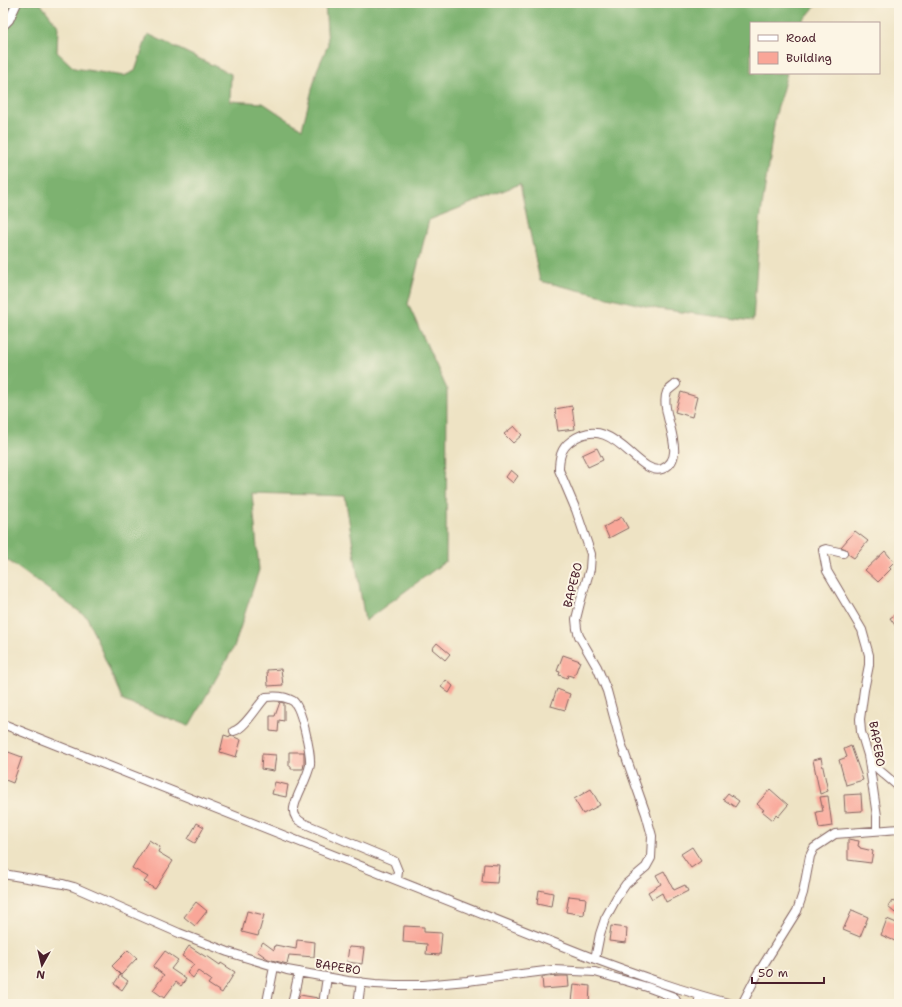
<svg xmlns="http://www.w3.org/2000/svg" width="902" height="1007" font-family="'Shantell Sans',sans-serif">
<rect width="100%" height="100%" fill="#fcf5e5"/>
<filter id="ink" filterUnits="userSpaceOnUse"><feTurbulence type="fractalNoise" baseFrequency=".025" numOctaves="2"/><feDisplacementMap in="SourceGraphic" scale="8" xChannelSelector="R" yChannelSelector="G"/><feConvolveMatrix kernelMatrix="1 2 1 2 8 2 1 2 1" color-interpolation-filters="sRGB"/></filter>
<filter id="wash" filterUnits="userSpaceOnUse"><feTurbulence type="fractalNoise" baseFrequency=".012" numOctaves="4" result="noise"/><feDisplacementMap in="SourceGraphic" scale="16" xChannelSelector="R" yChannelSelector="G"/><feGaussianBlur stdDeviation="0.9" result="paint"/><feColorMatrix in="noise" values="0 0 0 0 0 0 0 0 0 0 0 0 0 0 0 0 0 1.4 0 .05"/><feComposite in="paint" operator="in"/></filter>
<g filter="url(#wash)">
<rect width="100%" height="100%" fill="#eee3c4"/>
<path fill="#7db26f" stroke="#64684d" d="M 3,3 L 40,3 L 58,26 L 57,52 L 74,68 L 124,76 L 135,71 L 148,34 L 231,74 L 230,101 L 263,103 L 302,129 L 317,70 L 328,45 L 325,3 L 818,3 L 801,23 L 751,23 L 751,73 L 787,73 L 775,118 L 760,221 L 753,321 L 658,309 L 540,281 L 520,184 L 429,220 L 408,304 L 447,389 L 446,561 L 365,621 L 345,496 L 252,493 L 259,570 L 234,647 L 189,726 L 123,701 L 87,617 L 3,557 Z"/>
<g id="blocks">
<path fill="#f9a698" d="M 681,392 L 697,397 L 692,417 L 675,412 Z
M 572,406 L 575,429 L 558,431 L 555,409 Z
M 514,426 L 522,435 L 513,443 L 504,434 Z
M 597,448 L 603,460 L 588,467 L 582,455 Z
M 511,470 L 518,476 L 513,483 L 506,477 Z
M 622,517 L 628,528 L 609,538 L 604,527 Z
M 855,531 L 868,541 L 854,558 L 848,554 L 846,549 L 841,547 Z
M 885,551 L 894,562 L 889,567 L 891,569 L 878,582 L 865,570 Z
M 899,612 L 899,631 L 890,618 Z
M 437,643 L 450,654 L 445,660 L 432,649 Z
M 563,655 L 580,661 L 574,677 L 568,675 L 567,678 L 559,675 L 560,672 L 557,671 Z
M 281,669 L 283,685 L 268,686 L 267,670 Z
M 446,680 L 453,686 L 449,693 L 441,687 Z
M 557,689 L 570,694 L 565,710 L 551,706 Z
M 280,702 L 284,703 L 284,721 L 279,720 L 278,732 L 270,731 L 270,716 L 275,716 Z
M 224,735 L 230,737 L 230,735 L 241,740 L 236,757 L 220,752 Z
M 851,746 L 863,780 L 846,785 L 839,760 L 847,757 L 844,749 Z
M 3,750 L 22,757 L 13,783 L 3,779 Z
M 289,752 L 304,752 L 304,764 L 303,769 L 291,769 L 291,766 L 289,766 Z
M 262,754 L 276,755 L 274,771 L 261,769 Z
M 821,758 L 828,791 L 820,794 L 813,760 Z
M 275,782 L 288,785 L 286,797 L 272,794 Z
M 591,789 L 600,805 L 583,814 L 574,799 Z
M 770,789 L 788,805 L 778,817 L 776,815 L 773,820 L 762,811 L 764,810 L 757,804 Z
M 728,793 L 739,801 L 735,807 L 723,799 Z
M 861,794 L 862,811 L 845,812 L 844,795 Z
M 828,796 L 832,826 L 819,828 L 816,812 L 823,811 L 820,797 Z
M 197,823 L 204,827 L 195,843 L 188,839 Z
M 848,839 L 859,841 L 858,846 L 860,847 L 860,848 L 873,851 L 871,863 L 848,860 Z
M 149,840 L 160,847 L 158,852 L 173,861 L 155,889 L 144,882 L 148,877 L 132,868 Z
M 692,847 L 701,861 L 691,868 L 681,854 Z
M 484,864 L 499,865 L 497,883 L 482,882 Z
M 664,871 L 674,890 L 685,885 L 688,891 L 666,902 L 662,893 L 652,899 L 648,892 L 661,884 L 656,875 Z
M 539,890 L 553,893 L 551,907 L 537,904 Z
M 569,896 L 586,898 L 584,915 L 566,912 Z
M 892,901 L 893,902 L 895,901 L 899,904 L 899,908 L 895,913 L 888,907 Z
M 196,902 L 207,911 L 195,926 L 184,917 Z
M 852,910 L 868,917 L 860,937 L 843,930 Z
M 247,911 L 264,915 L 258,936 L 242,932 Z
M 887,919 L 899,924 L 899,931 L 895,941 L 881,935 Z
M 404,926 L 424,927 L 424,932 L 442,933 L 440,955 L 426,954 L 427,944 L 403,942 Z
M 611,926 L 627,928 L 626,943 L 609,941 Z
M 297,940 L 315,942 L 314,957 L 289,955 L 287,964 L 268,959 L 257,951 L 263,942 L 274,950 L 275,945 L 296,949 Z
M 189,946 L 206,957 L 207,956 L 220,965 L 221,963 L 235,972 L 222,993 L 208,984 L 211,980 L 198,971 L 193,978 L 187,973 L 194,964 L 182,956 Z
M 349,947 L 364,948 L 362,964 L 347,962 Z
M 128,950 L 137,958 L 121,975 L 112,966 Z
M 165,951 L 178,960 L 171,969 L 186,979 L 181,986 L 176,982 L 164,998 L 153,990 L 164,975 L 153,967 Z
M 120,975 L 128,981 L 122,990 L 114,984 Z
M 562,976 L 568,976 L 569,987 L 543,989 L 542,977 Z
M 574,984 L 590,986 L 589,1004 L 572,1002 Z
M 300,995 L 318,998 L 318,1004 L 296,1004 Z"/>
</g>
</g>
<g filter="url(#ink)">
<use href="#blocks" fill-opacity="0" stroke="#836461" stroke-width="1"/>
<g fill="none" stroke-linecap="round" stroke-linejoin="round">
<defs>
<path id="street" d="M 3,26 L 9,20 L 17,3
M 843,553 L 826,549 L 823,550 L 827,571 L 862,630 L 869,655 L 869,665 L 864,690 L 860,719 L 861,732 L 868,755 L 877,816 L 877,830
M 3,724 L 595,959 C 641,976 685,992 732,1004
M 234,731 C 245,728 257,706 266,697 C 274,696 285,696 293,701 C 302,708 311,754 310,765 C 307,780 296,795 294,808 C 293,815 297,820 303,823 L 394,861 L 398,871 L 397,880
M 869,756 L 879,770 L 899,787
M 3,874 L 63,884 L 74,887 L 179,933 L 228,952 L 287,970 L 348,981 L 375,984 L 396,985 L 423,985 L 467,981 L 553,970 L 595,972 L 647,987 L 674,997 L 678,1004
M 595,959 L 600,934 L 605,919 L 617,897 L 626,884 L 646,867 L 651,858 L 652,836 L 646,814 L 621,743 L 607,691 L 597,667 L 579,636 L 577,629 L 576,619 L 580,603 L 590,569 L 591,554 L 576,510 L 559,470 C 559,458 561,448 571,441 C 613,410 637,477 662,469 C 691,458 658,412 667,392 C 669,389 673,387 676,384
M 293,999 L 299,972
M 267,1002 L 274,967
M 323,1004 L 327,977
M 358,1004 L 361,982
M 698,1004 L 700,996
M 742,1004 L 757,975 L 797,911 L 803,893 L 810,856 L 814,848 L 835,834 L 899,829"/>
</defs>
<use href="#street" stroke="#836461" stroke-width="10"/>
<use href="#street" stroke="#fff" stroke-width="8"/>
</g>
</g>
<g text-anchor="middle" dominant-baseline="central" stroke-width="4" stroke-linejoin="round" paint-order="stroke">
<g font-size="12" fill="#4a1f2b" stroke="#fcf5e5">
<text transform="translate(573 585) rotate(-76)">ВАРЕВО</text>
<text transform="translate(877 744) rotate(80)">ВАРЕВО</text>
<text transform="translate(338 967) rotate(9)">ВАРЕВО</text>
</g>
</g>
<rect width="902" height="1007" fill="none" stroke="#fcf5e5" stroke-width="16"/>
<rect x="750" y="22" width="130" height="52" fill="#fcf5e5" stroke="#b59f9b"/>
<rect x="758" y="35" width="20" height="6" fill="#ffffff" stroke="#b59f9b"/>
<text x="786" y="42" font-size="12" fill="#4a1f2b">Road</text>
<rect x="758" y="52" width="20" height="12" fill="#f9a698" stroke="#b59f9b"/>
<text x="786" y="62" font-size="12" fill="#4a1f2b">Building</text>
<g transform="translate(42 965) rotate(188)" stroke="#fcf5e5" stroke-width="3" paint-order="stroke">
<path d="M0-3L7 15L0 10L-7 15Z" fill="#4a1f2b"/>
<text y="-6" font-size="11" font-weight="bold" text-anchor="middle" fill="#4a1f2b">N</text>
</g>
<path d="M752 977v6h72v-6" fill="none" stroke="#4a1f2b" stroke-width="2"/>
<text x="758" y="977" font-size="12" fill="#4a1f2b" stroke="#fcf5e5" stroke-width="3" paint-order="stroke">50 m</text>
</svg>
